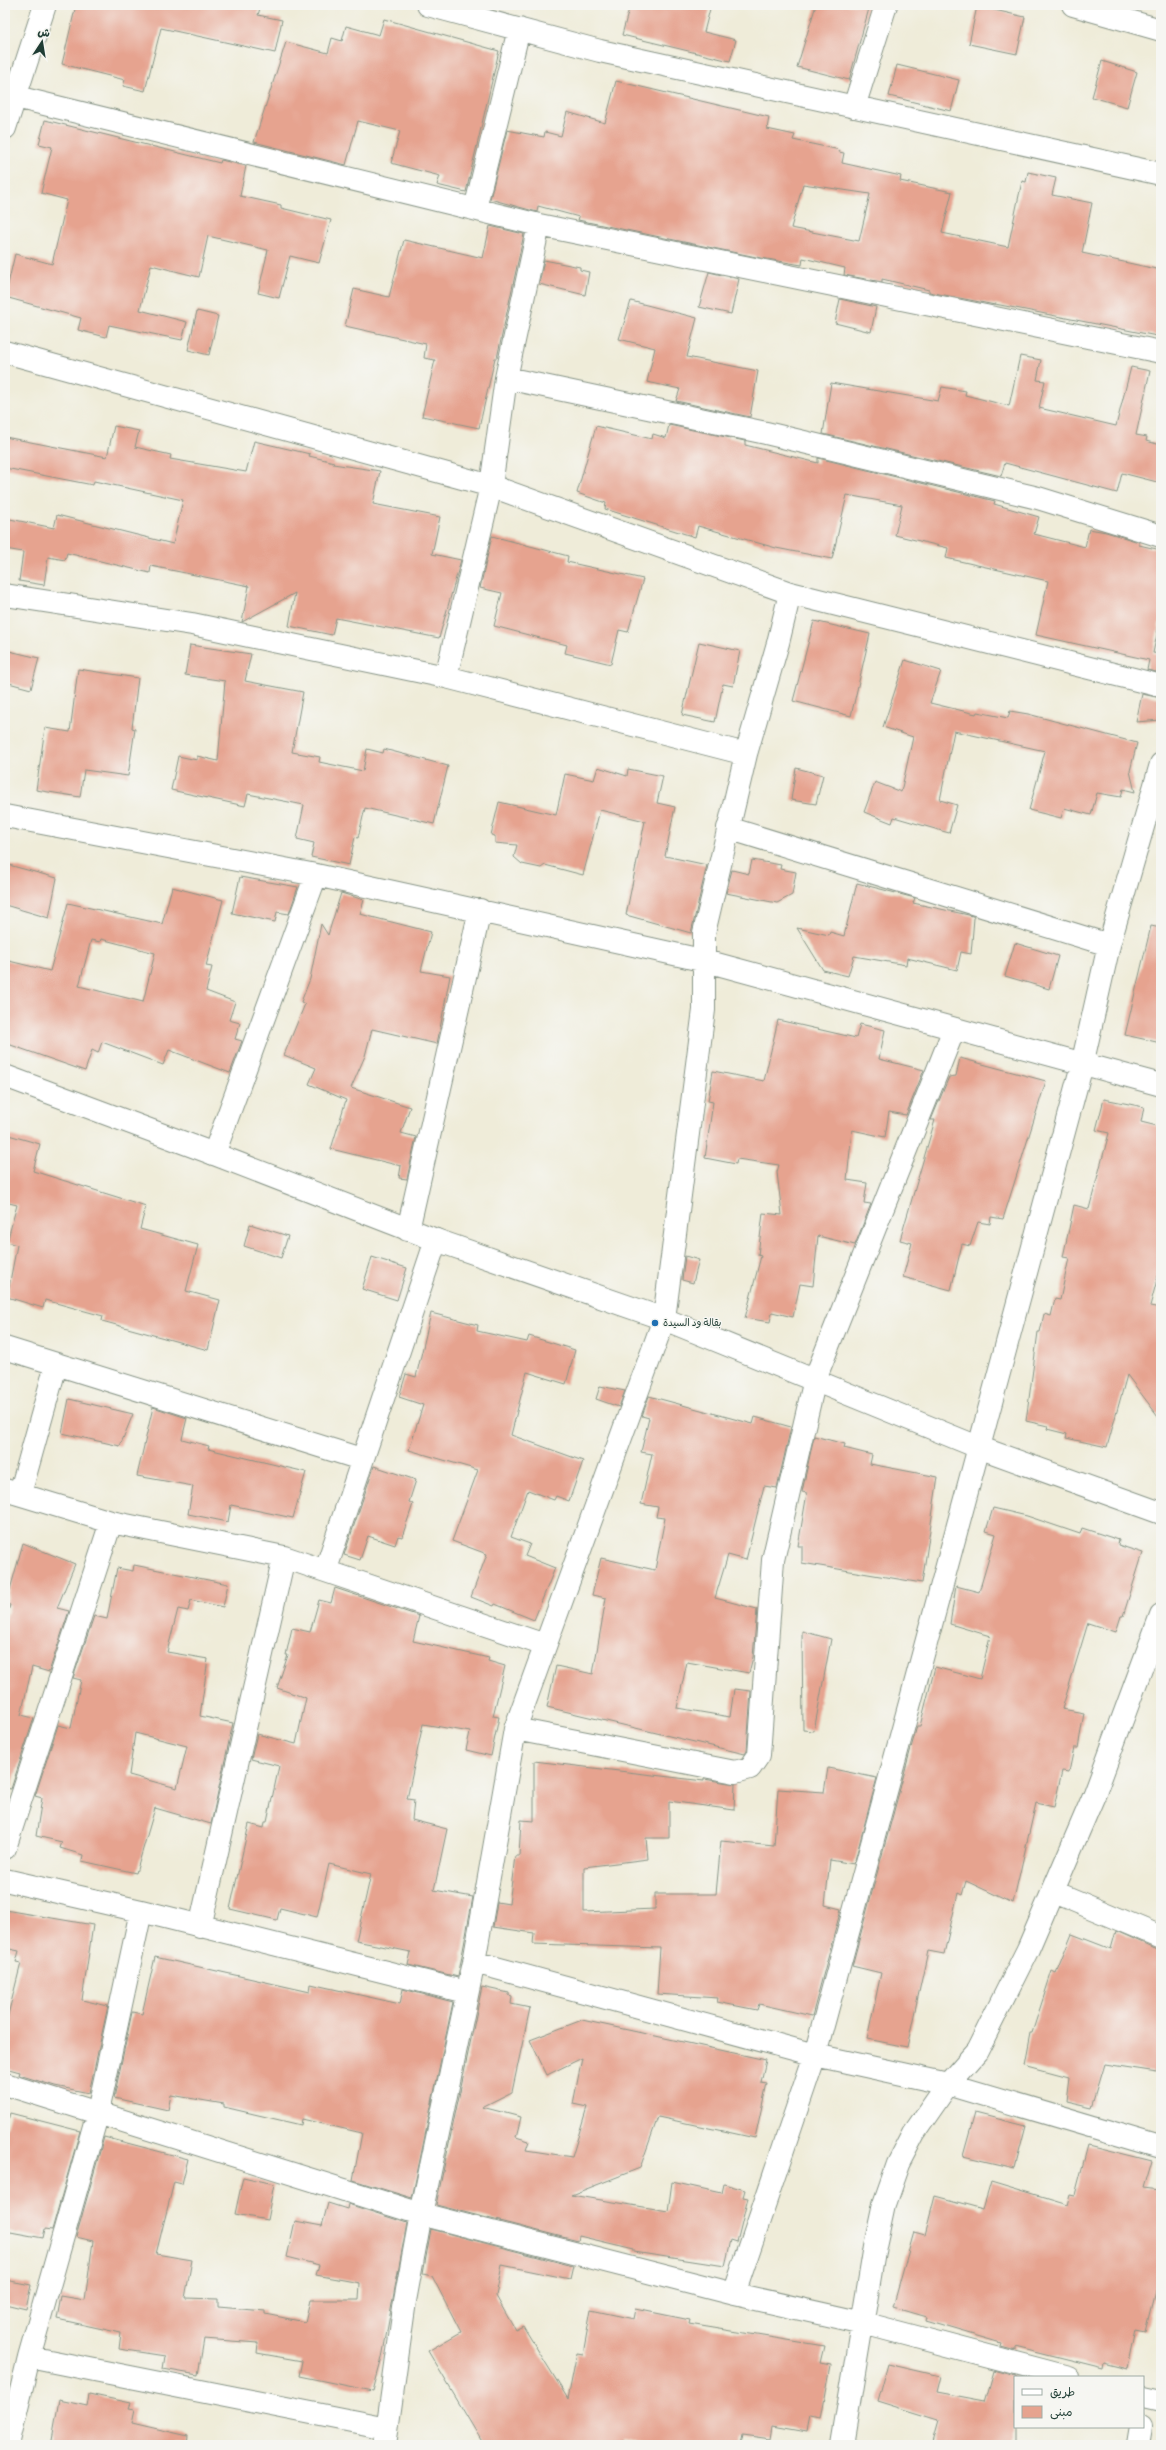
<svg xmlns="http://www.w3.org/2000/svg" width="1166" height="2450" font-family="Pangolin,'Playpen Sans Arabic',sans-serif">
<rect width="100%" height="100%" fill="#f6f6f2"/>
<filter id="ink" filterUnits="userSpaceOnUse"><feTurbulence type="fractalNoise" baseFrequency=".025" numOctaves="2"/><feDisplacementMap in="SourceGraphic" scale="8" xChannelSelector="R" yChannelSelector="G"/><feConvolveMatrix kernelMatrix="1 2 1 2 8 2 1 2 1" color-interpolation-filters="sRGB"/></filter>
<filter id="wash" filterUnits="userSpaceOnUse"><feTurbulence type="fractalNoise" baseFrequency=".012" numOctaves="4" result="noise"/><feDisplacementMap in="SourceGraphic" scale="16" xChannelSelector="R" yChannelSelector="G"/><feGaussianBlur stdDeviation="0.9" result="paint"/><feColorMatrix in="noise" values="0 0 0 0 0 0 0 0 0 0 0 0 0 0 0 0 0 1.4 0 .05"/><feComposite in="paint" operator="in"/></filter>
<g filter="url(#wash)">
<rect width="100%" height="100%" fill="#efecd9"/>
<g id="blocks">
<path fill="#e6a38f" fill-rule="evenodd" d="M 76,5 L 261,5 L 258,15 L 282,20 L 275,53 L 161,28 L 145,91 L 123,86 L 125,80 L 62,64 Z
M 630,5 L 711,5 L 704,32 L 736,40 L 730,61 L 622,35 Z
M 816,5 L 870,5 L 849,80 L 797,67 Z
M 977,6 L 1025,17 L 1017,54 L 969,44 Z
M 384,19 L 499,51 L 466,192 L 437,185 L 440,176 L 391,163 L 400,131 L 358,121 L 346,165 L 254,142 L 286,42 L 328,53 L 332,38 L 342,41 L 346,26 L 379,35 Z
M 1102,61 L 1137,72 L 1127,107 L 1092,97 Z
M 897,65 L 959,80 L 951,111 L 889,96 Z
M 616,81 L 769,117 L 767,129 L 795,135 L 793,140 L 840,150 L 839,152 L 844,153 L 842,163 L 901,176 L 900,181 L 952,192 L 942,233 L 1008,247 L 1022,181 L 1026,182 L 1028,172 L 1056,178 L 1052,195 L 1092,203 L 1082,253 L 1161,270 L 1161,333 L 1158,332 L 1157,336 L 995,304 L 995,305 L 929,292 L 929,290 L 882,279 L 882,282 L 844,275 L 845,268 L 803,258 L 802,265 L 761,258 L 578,220 L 579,217 L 538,206 L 537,212 L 490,199 L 507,130 L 544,137 L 545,132 L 561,136 L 567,112 L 605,123 ZM 803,184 L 870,194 L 859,241 L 791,228 Z
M 45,120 L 220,163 L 221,160 L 246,166 L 240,196 L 281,205 L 281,208 L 331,220 L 319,263 L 290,256 L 279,298 L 258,293 L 268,250 L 208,236 L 199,277 L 151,265 L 140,310 L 187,322 L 182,340 L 109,325 L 106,337 L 78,330 L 81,318 L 5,297 L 15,254 L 52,264 L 67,200 L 41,193 L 52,147 L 39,144 Z
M 490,226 L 524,234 L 497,358 L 495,358 L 479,428 L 422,416 L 435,360 L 424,358 L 426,344 L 345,326 L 354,289 L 389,297 L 404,240 L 483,258 Z
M 544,260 L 580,267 L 580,270 L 589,272 L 585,295 L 539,284 Z
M 709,272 L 739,279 L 731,314 L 699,307 Z
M 840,299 L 876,307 L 871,332 L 835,323 Z
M 631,301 L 697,318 L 687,357 L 758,371 L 750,417 L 676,401 L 680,389 L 647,382 L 655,348 L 619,339 Z
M 197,311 L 218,316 L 209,355 L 188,350 Z
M 1020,356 L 1041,360 L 1037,380 L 1045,381 L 1039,408 L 1116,426 L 1131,367 L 1150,371 L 1136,435 L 1147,437 L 1146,441 L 1161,445 L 1161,483 L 1122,473 L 1117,493 L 1005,463 L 1001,476 L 823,434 L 831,383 L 938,401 L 942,387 L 966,391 L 965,395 L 1009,406 Z
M 669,425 L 745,441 L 745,445 L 818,463 L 818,458 L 995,501 L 994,504 L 1039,517 L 1034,534 L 1085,547 L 1089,529 L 1106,532 L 1139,542 L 1139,545 L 1161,550 L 1161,616 L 1153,653 L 1161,654 L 1161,673 L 1147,670 L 1149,660 L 1036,635 L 1048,581 L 946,558 L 948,548 L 895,535 L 902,505 L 847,495 L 832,559 L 776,548 L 698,526 L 695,537 L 605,509 L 606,503 L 577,493 L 596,426 L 652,439 L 653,434 L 666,438 Z
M 114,426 L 139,431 L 135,447 L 171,455 L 170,459 L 246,472 L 254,441 L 310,454 L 309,456 L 334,462 L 333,464 L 380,471 L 373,504 L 440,517 L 432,554 L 461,560 L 439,638 L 336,618 L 332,635 L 289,626 L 295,593 L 242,622 L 249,586 L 151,566 L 150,573 L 67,553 L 65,560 L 48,557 L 44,585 L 19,581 L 23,552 L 5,549 L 5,518 L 54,528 L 57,515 L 173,544 L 183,500 L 94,481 L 93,485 L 5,468 L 5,437 L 107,457 Z
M 492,536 L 568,556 L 567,562 L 643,579 L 628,632 L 619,630 L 611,664 L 565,653 L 567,645 L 494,626 L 502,593 L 480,588 Z
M 814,621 L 870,634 L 851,716 L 793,701 Z
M 699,642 L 740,651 L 733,686 L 723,684 L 715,722 L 682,715 Z
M 190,645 L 251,654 L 245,681 L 303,692 L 292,752 L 320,757 L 319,762 L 363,771 L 367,749 L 383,753 L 384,749 L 448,766 L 434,824 L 365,808 L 358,838 L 355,837 L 349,865 L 311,857 L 314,843 L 297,839 L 304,805 L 248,794 L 245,806 L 171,790 L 178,756 L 197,760 L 197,756 L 218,761 L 225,681 L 185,675 Z
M 5,650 L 39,658 L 31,689 L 5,682 Z
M 905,660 L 941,671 L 930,703 L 976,714 L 977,712 L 1008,718 L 1010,711 L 1028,714 L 1137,743 L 1130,771 L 1135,792 L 1123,789 L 1121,797 L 1097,793 L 1091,815 L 1064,808 L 1061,818 L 1029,810 L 1045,751 L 954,731 L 940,800 L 957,805 L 949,833 L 894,817 L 892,823 L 864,812 L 875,782 L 901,792 L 913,737 L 883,727 Z
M 78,669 L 138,678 L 132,728 L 135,729 L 128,776 L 84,770 L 80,797 L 36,790 L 45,728 L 70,732 Z
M 1142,694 L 1161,698 L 1161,720 L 1136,722 Z
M 598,767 L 627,776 L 628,769 L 663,776 L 657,803 L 675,807 L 665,856 L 707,865 L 691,933 L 626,915 L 645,821 L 600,810 L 583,875 L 545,865 L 541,868 L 522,864 L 514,857 L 517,845 L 495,843 L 495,836 L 491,835 L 499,802 L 556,815 L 565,774 L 594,780 Z
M 796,768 L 823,775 L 816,804 L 791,800 Z
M 752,860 L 781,865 L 780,869 L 796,872 L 792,895 L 777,903 L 726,893 L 732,870 L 749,874 Z
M 5,864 L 57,878 L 49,918 L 5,905 Z
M 240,877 L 298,887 L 289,914 L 277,912 L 275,922 L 232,913 Z
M 857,883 L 915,898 L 913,903 L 973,916 L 974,918 L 971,954 L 961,952 L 957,970 L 907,958 L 906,965 L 854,956 L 848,976 L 823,970 L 797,928 L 829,935 L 830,932 L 844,936 Z
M 172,887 L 223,900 L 206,966 L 212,967 L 206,991 L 235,1002 L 229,1020 L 240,1023 L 235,1039 L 242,1041 L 230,1073 L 169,1050 L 163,1065 L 102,1042 L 98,1053 L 92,1050 L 85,1071 L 5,1043 L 5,960 L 50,971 L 68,903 L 162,924 ZM 101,939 L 155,953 L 143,1002 L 79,986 L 91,940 L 100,942 Z
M 341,893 L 364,900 L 360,914 L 431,932 L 421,971 L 450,976 L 437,1044 L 372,1029 L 365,1056 L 351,1088 L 410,1107 L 401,1133 L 416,1137 L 407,1179 L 399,1178 L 401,1166 L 331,1149 L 346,1100 L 309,1084 L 316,1068 L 284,1055 L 305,1004 L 301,1002 L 310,979 L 321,924 L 328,935 Z
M 1151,926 L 1161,928 L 1161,1043 L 1125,1035 Z
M 1015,943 L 1058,956 L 1049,989 L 1005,976 Z
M 778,1020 L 856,1038 L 860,1024 L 885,1030 L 879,1059 L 924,1070 L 906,1115 L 889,1112 L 885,1137 L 852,1130 L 847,1180 L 867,1183 L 864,1203 L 871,1204 L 855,1245 L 818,1236 L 813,1286 L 800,1284 L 793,1317 L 772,1312 L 770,1322 L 745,1318 L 761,1256 L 758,1255 L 763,1213 L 782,1215 L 777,1172 L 779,1165 L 737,1159 L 736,1164 L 705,1158 L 713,1102 L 708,1101 L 713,1071 L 764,1081 Z
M 960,1058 L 1046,1081 L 1003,1219 L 991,1217 L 990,1224 L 978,1222 L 970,1246 L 962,1244 L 951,1290 L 903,1277 L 912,1243 L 900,1240 L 935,1120 L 931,1120 L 949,1077 L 956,1076 Z
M 1104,1099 L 1144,1107 L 1141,1122 L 1161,1127 L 1161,1265 L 1150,1306 L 1161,1308 L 1161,1420 L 1127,1375 L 1107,1447 L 1066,1438 L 1067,1434 L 1047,1429 L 1048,1426 L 1026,1421 L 1038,1332 L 1040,1332 L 1044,1314 L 1051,1316 L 1055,1299 L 1060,1300 L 1069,1258 L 1063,1257 L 1074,1205 L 1089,1209 L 1109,1133 L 1096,1130 Z
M 5,1134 L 40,1144 L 33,1171 L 146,1206 L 140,1229 L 198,1245 L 186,1291 L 220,1300 L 208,1350 L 102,1321 L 103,1316 L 45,1300 L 43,1308 L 7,1297 L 17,1245 L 7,1242 L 17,1205 L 5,1202 Z
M 250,1224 L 288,1236 L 281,1258 L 244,1246 Z
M 685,1256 L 699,1260 L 693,1283 L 682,1280 Z
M 372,1257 L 407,1268 L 397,1300 L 362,1289 Z
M 431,1313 L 478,1325 L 477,1331 L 527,1342 L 529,1336 L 575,1350 L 566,1384 L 527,1372 L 511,1435 L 583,1461 L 569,1501 L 556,1496 L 554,1500 L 528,1490 L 511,1537 L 530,1544 L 525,1556 L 555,1568 L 534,1620 L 495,1604 L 494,1606 L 471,1597 L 487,1554 L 452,1541 L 478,1470 L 409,1450 L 423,1405 L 399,1397 L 406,1374 L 416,1377 Z
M 600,1386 L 625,1391 L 619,1407 L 596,1399 Z
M 649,1396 L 753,1424 L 755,1417 L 791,1427 L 777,1488 L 764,1486 L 746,1560 L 728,1555 L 715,1598 L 757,1609 L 753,1657 L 749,1673 L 687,1662 L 677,1708 L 730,1717 L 734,1689 L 751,1691 L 747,1751 L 745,1754 L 547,1707 L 556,1666 L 593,1674 L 606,1598 L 592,1595 L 601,1558 L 655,1570 L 665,1518 L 656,1517 L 658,1507 L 641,1504 L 652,1454 L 641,1452 L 649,1418 L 642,1416 Z
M 69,1399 L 133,1414 L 120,1446 L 62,1433 Z
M 153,1407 L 187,1418 L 182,1439 L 209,1446 L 208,1449 L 306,1472 L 293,1518 L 231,1505 L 228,1522 L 188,1514 L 193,1486 L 137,1476 Z
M 814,1436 L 845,1444 L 844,1448 L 872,1455 L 870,1464 L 938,1477 L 922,1583 L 802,1563 L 802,1546 L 798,1546 L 807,1493 L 802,1492 Z
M 374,1466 L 416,1480 L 409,1502 L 413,1504 L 402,1537 L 398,1536 L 395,1545 L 368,1536 L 360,1560 L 344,1555 Z
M 993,1508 L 1027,1516 L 1080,1534 L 1082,1528 L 1119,1540 L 1118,1545 L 1143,1553 L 1123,1616 L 1121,1616 L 1116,1632 L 1088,1623 L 1062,1709 L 1084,1713 L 1078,1748 L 1074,1748 L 1069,1772 L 1062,1771 L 1054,1807 L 1036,1803 L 1013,1903 L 966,1881 L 962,1895 L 958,1893 L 944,1954 L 928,1951 L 907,2047 L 867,2039 L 881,1973 L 852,1966 L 917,1726 L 920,1726 L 935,1667 L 980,1679 L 990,1636 L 950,1624 L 956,1586 L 979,1592 L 996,1534 L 986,1531 Z
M 23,1543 L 75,1564 L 57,1608 L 69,1611 L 49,1672 L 32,1667 L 21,1715 L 34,1718 L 11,1789 L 5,1788 L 5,1622 L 10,1605 L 6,1604 Z
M 134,1565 L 228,1584 L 223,1607 L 191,1600 L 188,1611 L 178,1609 L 167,1652 L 208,1659 L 200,1716 L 233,1723 L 211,1824 L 155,1808 L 136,1873 L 82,1861 L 83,1855 L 60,1848 L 62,1842 L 36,1836 L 42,1798 L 35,1796 L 58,1725 L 71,1728 L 81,1680 L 73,1678 L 94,1616 L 107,1619 L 117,1568 L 133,1571 ZM 135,1733 L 187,1746 L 177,1788 L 129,1775 Z
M 335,1588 L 419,1616 L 413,1641 L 489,1658 L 488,1661 L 505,1666 L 493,1716 L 499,1717 L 491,1756 L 466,1750 L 470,1732 L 423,1724 L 407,1799 L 414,1800 L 412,1820 L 447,1829 L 434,1890 L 473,1897 L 458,1977 L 408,1965 L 411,1952 L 356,1941 L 371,1874 L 329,1864 L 317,1917 L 280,1908 L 277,1920 L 230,1909 L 249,1824 L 264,1828 L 265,1822 L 267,1822 L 279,1766 L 251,1759 L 257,1734 L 296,1744 L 306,1698 L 277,1688 L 288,1655 L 286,1655 L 292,1628 L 310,1632 L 319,1600 L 331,1603 Z
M 802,1631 L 831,1639 L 814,1731 L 803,1730 Z
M 534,1761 L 704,1781 L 704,1779 L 735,1784 L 734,1810 L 669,1801 L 669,1838 L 646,1838 L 648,1859 L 584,1867 L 584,1912 L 655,1909 L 655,1894 L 716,1894 L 721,1841 L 774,1846 L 778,1789 L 824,1792 L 828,1768 L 877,1778 L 854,1864 L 830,1860 L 825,1905 L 841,1909 L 812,2016 L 759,2004 L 757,2010 L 717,2002 L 718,1998 L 657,1994 L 660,1948 L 533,1944 L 534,1933 L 493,1927 L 497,1902 L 509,1904 L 515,1856 L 519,1856 L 521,1820 L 534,1821 Z
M 5,1910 L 93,1925 L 82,2000 L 108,2006 L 89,2093 L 55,2086 L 19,2075 L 20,2072 L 5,2068 L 5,2027 L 21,1963 L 16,1962 L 19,1951 L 5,1948 Z
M 1116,1931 L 1161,1951 L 1161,2050 L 1157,2072 L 1105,2064 L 1092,2107 L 1066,2101 L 1069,2077 L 1024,2065 L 1030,2033 L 1032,2033 L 1052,1971 L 1056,1973 L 1072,1934 L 1111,1949 Z
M 155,1957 L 310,1992 L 311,1984 L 400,2004 L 403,1989 L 453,2002 L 412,2198 L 353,2180 L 362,2133 L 302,2119 L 301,2125 L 224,2107 L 224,2104 L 171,2095 L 168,2110 L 114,2098 L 132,2012 L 142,2014 Z
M 482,1987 L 509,1993 L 509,1995 L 512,1996 L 511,2004 L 530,2008 L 512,2092 L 482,2107 L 521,2117 L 516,2137 L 529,2141 L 526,2150 L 572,2157 L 587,2107 L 573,2104 L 582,2058 L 547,2075 L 530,2040 L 582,2020 L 766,2060 L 761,2082 L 767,2083 L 755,2138 L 658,2117 L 640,2168 L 571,2195 L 668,2211 L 672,2182 L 722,2193 L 724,2184 L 745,2190 L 743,2197 L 748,2198 L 737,2242 L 731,2240 L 725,2266 L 634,2252 L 634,2249 L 579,2236 L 578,2241 L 436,2205 Z
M 10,2113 L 80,2131 L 52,2230 L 45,2229 L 43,2238 L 5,2231 L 5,2131 Z
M 975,2113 L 1026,2126 L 1015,2168 L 963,2156 Z
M 104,2137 L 188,2159 L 182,2184 L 174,2182 L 156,2254 L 192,2260 L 185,2298 L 218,2299 L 218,2307 L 265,2311 L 265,2314 L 305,2322 L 310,2300 L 359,2300 L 360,2283 L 316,2275 L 319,2265 L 287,2257 L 295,2221 L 322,2226 L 328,2203 L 347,2209 L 348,2204 L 407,2223 L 382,2358 L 373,2391 L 299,2376 L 302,2361 L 257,2353 L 258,2343 L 204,2339 L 198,2375 L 163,2369 L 165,2356 L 119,2349 L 121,2333 L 57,2319 L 61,2296 L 85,2300 L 93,2241 L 76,2237 Z
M 1088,2145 L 1152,2161 L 1144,2188 L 1161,2190 L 1161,2291 L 1156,2290 L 1146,2331 L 1136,2329 L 1128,2368 L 1104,2362 L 1103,2368 L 1015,2346 L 1015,2350 L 1000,2346 L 1001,2343 L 926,2321 L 927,2317 L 893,2307 L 914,2232 L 925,2235 L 935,2196 L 983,2209 L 991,2182 L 1067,2205 L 1070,2194 L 1075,2195 Z
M 243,2177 L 274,2184 L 267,2220 L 235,2214 Z
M 431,2229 L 573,2266 L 570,2279 L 502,2265 L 496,2296 L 515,2330 L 523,2326 L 568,2399 L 577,2353 L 583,2354 L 591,2310 L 634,2319 L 636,2309 L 690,2320 L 689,2324 L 824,2346 L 820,2363 L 831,2365 L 821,2419 L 810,2417 L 807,2432 L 773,2426 L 771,2439 L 742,2435 L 740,2445 L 647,2445 L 623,2441 L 622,2445 L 484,2445 L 428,2351 L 461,2332 L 432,2276 L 423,2274 Z
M 5,2280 L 31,2285 L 26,2309 L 5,2304 Z
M 888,2364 L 940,2376 L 936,2392 L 984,2401 L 993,2370 L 1015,2376 L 1015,2445 L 932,2445 L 939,2420 L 878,2401 Z
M 89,2394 L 131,2403 L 129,2408 L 135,2409 L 132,2423 L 188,2436 L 187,2445 L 51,2445 L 59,2400 L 87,2406 Z"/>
</g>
</g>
<g filter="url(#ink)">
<use href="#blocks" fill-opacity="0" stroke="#879486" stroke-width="1"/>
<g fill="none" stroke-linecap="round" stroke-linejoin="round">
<defs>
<path id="minor" d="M 428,5 L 600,51 L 1161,174
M 1073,5 L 1161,30
M 16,97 L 539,225 L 1161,352
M 854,107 L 886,5
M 5,128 L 45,5
M 475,209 L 519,29
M 5,352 L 491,486 L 790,593 L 1161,686
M 506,378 L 766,433 L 1038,498 L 1161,536
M 5,595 L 192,624 L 446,677 L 746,754
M 446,677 L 491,486 L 506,378 L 539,225
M 5,816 L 316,875 L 706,961 L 1161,1085
M 728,828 L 1109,945
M 214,1154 L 316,875
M 408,1230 L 480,910
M 5,1348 L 361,1459
M 5,1490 L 111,1522 L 284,1557 L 545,1645
M 20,1494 L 56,1365
M 326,1569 L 436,1240
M 515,1729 L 735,1772 L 750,1768 L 759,1755 L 773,1560 L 815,1379 L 954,1029
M 5,1848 L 111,1522
M 5,1880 L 141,1911 L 466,1992
M 1054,1892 L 1161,1937
M 200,1927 L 284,1557
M 474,1962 L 815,2055 L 948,2084 L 1161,2147
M 5,2084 L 421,2214 L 734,2294 L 863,2323 L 1068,2377
M 734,2294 L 815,2055 L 1082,1065 L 1109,945 L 1161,764
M 29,2357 L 387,2428
M 1143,2397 L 1161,2401
M 8,2445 L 29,2357 L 98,2112 L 141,1911
M 385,2445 L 405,2301 L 421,2214 L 474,1962 L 515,1729 L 664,1319 L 704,1010 L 704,933 L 746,754 L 778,643 L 790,593
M 842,2445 L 875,2246 L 884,2204 L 898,2164 L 914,2133 L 948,2084 L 977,2051 L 1028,1949 L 1095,1793 L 1161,1615
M 1137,2445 L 1140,2427"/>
<path id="tertiary" d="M 5,1076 L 214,1154 L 436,1240 L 664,1319 L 978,1447 L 1161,1513"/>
</defs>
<use href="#minor" stroke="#879486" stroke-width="24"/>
<use href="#tertiary" stroke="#879486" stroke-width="24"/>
<use href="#minor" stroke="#fff" stroke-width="22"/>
<use href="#tertiary" stroke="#fff" stroke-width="22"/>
</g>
</g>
<circle fill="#1f6fb2" stroke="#f6f6f2" stroke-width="1.5" cx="655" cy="1323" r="4"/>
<g text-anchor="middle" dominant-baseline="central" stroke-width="3" stroke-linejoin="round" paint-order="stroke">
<g font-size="10" fill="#1f3d34" stroke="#f6f6f2" text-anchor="start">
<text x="663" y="1323">بقالة ود السيدة</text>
</g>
</g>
<rect width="1166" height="2450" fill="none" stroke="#f6f6f2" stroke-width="20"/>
<rect x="1014" y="2376" width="130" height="52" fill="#f6f6f2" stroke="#a0aca6"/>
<rect x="1022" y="2389" width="20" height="6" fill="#ffffff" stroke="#a0aca6"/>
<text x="1050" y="2396" font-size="12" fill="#1f3d34">طريق</text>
<rect x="1022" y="2406" width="20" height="12" fill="#e6a38f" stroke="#a0aca6"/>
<text x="1050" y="2416" font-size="12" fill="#1f3d34">مبنى</text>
<g transform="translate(42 42) rotate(12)" stroke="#f6f6f2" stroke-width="3" paint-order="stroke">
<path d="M0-3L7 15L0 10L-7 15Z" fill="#1f3d34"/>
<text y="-6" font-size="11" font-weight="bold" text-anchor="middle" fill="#1f3d34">ش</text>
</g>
</svg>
